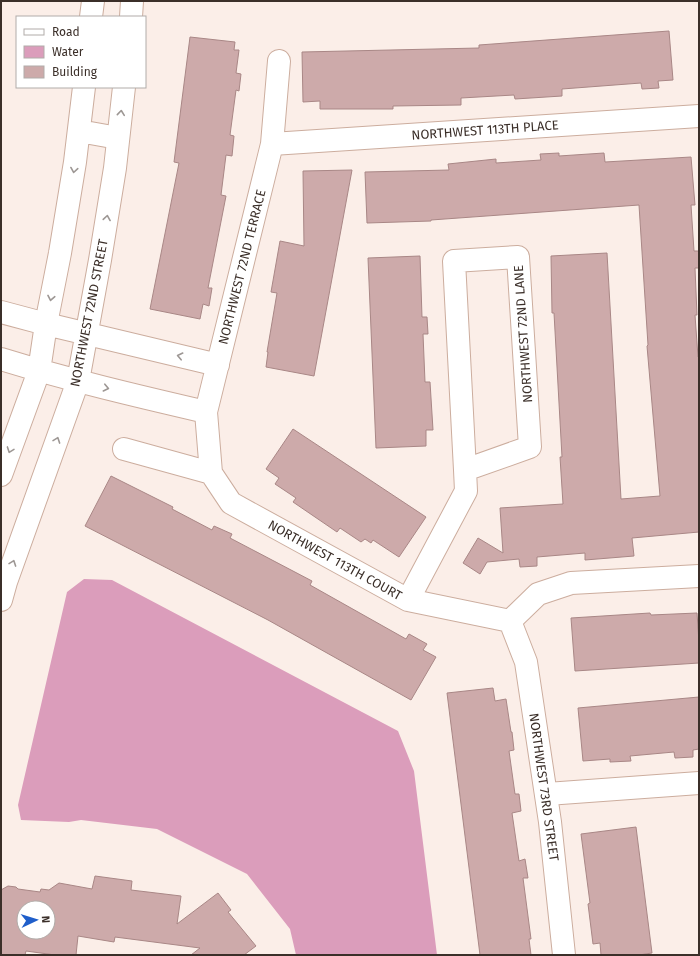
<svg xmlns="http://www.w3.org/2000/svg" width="700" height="956" font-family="'Fira Sans',sans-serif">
<rect width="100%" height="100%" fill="#fbeee8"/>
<path fill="#db9dbb" d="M 84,579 L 112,580 L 398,731 L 414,771 L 437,955 L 296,955 L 290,929 L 247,874 L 157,829 L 81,820 L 69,822 L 21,820 L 18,805 L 67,592 Z"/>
<path fill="#cdaaaa" stroke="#a98786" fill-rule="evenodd" d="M 669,31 L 673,80 L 658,81 L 659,88 L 642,89 L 641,83 L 562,89 L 562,96 L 515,99 L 514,95 L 461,98 L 461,105 L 393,106 L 393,109 L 320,109 L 320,101 L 303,102 L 302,52 L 479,48 L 479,45 Z
M 190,37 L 235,42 L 234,50 L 239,50 L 236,73 L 241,74 L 239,91 L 236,90 L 230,135 L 234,136 L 232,156 L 226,155 L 221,195 L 226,196 L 208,288 L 212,288 L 209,306 L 203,304 L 200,319 L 150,309 L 179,163 L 174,162 Z
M 559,153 L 559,156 L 604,153 L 605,162 L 691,157 L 695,205 L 691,205 L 694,251 L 699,251 L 699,268 L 695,268 L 697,315 L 695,315 L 698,357 L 699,357 L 699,532 L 632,538 L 634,556 L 585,560 L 585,553 L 537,557 L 537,566 L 520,567 L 519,559 L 487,562 L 480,574 L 463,563 L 478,538 L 503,553 L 500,508 L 563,504 L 560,457 L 562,457 L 554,313 L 552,313 L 551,256 L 607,253 L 621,499 L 660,496 L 647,346 L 648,345 L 639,205 L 431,220 L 431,221 L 367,223 L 365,172 L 449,170 L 448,164 L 496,159 L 496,163 L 541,160 L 540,154 Z
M 352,170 L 314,376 L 266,367 L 268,352 L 267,352 L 277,293 L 271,292 L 280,241 L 304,246 L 303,171 Z
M 420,256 L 422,317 L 427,317 L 428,334 L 423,334 L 425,382 L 430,382 L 433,430 L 426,430 L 426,446 L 376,448 L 368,258 Z
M 293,429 L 426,517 L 399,557 L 373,540 L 371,543 L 365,539 L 361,542 L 340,528 L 337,532 L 293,502 L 296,498 L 275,484 L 279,478 L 266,469 Z
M 111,476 L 173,507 L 172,509 L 212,530 L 214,526 L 232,534 L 230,538 L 312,581 L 310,585 L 406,639 L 409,634 L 427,644 L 423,650 L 436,657 L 411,700 L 268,620 L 85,526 Z
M 650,613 L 651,615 L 697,613 L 699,642 L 699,663 L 575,671 L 571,618 Z
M 493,688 L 495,701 L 506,699 L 511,732 L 512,732 L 514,750 L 509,751 L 515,794 L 519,794 L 521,811 L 512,813 L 519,861 L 525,859 L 528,878 L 523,878 L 531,939 L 529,939 L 531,955 L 480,955 L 447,693 Z
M 699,697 L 699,749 L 693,750 L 693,757 L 675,758 L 674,752 L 630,756 L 631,761 L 610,762 L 610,759 L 583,761 L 578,708 Z
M 636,827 L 652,953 L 639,955 L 601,955 L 600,943 L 593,944 L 588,904 L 590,903 L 581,834 Z
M 95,876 L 132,881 L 131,890 L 181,896 L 177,924 L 218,893 L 231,910 L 228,912 L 256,946 L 244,955 L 191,955 L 200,948 L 115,937 L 114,942 L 78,936 L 76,955 L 55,955 L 26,951 L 25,955 L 1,955 L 1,890 L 8,886 L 16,887 L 18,889 L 40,892 L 41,889 L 49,890 L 59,883 L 92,889 ZM 24,908 L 48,908 L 48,932 L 24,932 Z"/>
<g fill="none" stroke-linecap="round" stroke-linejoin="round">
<defs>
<path id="minor" d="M 91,17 L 93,1
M 131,17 L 132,1
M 79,131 L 118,138
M 272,144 L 699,116
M 1,312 L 46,324 L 218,365
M 1,359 C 69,380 137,396 206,412
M 124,449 L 211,473 L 231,503 L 408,600 L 510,621
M 211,473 L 206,412 L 272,144 L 279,61
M 1,475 L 39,371 L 46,324 L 60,253 L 75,162 L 84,87
M 1,600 L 6,582 L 78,381 L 100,260 L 115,168 L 124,87
M 408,600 L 466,491 L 465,470 L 454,261 L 518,257 L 530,447 L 465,470
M 510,621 L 526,662 L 550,822 L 564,955
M 510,621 L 538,594 L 571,583 L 699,576
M 547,794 L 699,783"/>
</defs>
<use href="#minor" stroke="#ccad9e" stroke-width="24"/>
<use href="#minor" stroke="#fff" stroke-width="22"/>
</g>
<defs><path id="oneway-chevron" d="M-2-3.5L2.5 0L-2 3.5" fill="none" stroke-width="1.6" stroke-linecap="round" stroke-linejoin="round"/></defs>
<g stroke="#9d9794">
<use href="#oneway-chevron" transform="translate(121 113) rotate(-84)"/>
<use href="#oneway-chevron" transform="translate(74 170) rotate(99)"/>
<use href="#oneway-chevron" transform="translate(107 218) rotate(-81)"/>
<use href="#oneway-chevron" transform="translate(51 298) rotate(101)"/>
<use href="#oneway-chevron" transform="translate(180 356) rotate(-167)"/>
<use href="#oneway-chevron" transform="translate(106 388) rotate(13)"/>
<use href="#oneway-chevron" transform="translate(57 440) rotate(-70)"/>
<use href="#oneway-chevron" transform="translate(10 450) rotate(110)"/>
<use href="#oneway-chevron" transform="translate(13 563) rotate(-70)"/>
</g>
<g text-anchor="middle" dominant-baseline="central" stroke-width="3.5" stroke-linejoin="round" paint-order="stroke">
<g font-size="13" fill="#3b2f29" stroke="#fff">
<text transform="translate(485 130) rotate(-4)">NORTHWEST 113TH PLACE</text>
<text transform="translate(242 267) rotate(-76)">NORTHWEST 72ND TERRACE</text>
<text transform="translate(89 313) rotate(-79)">NORTHWEST 72ND STREET</text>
<text transform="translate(523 334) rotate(-94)">NORTHWEST 72ND LANE</text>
<text transform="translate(335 560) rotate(29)">NORTHWEST 113TH COURT</text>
<text transform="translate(544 787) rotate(82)">NORTHWEST 73RD STREET</text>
</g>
</g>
<rect width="700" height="956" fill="none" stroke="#3b2f29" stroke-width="4"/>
<rect x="16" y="16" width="130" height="72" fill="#ffffff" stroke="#b1aca9"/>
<rect x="24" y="29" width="20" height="6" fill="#ffffff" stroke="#b1aca9"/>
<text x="52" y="36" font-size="12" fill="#3b2f29">Road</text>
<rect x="24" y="46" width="20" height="12" fill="#db9dbb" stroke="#b1aca9"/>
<text x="52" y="56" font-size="12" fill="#3b2f29">Water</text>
<rect x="24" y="66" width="20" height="12" fill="#cdaaaa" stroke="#b1aca9"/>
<text x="52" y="76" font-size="12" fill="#3b2f29">Building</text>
<g transform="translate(36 920) rotate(86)"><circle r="19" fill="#ffffff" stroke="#b1aca9"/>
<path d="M0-3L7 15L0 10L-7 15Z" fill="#1f5eca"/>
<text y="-6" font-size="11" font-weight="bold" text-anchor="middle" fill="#3b2f29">N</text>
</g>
</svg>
